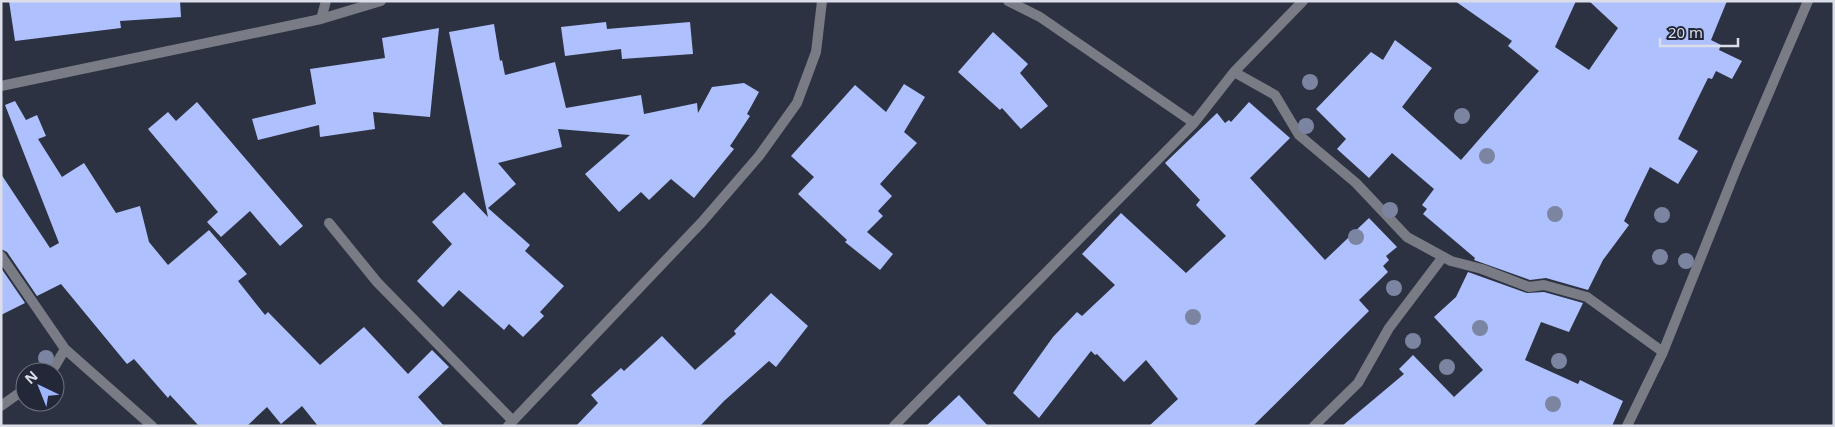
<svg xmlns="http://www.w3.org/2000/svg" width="1835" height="427" font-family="'Noto Sans',sans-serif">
<rect width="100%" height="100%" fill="#2d3242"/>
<path fill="#aec1fe" d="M 9,1 L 180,1 L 181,17 L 120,21 L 121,28 L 15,41 Z
M 1455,1 L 1576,1 L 1555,47 L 1589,70 L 1618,28 L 1589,1 L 1727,1 L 1711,40 L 1721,45 L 1719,50 L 1742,61 L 1732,79 L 1716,71 L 1712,79 L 1708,78 L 1678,139 L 1698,151 L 1678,184 L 1650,167 L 1624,221 L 1629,225 L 1603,260 L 1588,290 L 1546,278 L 1530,280 L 1474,260 L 1475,258 L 1423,214 L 1427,209 L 1422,205 L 1434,189 L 1392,153 L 1369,178 L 1337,149 L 1346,139 L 1316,109 L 1371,52 L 1383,60 L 1395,40 L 1432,68 L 1402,107 L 1461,160 L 1539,71 L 1508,46 L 1512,41 Z
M 606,22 L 607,29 L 690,22 L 693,54 L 622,59 L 621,49 L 565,56 L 561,27 Z
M 494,24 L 500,61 L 502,60 L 505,75 L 555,62 L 566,108 L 641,95 L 644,114 L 697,103 L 698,113 L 712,87 L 744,83 L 759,92 L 747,114 L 750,116 L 730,146 L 734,149 L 694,198 L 671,179 L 649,200 L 641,192 L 619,212 L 585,174 L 630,135 L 558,129 L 562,147 L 498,163 L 516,184 L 488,208 L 530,245 L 525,251 L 564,286 L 540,312 L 544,316 L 523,337 L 509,324 L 504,330 L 459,290 L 443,307 L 417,281 L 452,244 L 432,222 L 464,192 L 488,217 L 449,32 Z
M 439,28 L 430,117 L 373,112 L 375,129 L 320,137 L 319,125 L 258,140 L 252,119 L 316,104 L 310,69 L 385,58 L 382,38 Z
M 993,32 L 1028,64 L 1020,73 L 1048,106 L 1021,129 L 1002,108 L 1000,110 L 958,72 Z
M 904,84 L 925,97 L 904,132 L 917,143 L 880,184 L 892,196 L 878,211 L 883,216 L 867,232 L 893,254 L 880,270 L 845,242 L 847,240 L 798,194 L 814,177 L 791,156 L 855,85 L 886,112 Z
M 15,101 L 26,120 L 37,115 L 46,136 L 38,139 L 62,177 L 84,163 L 116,213 L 140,206 L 149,242 L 168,265 L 209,230 L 247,274 L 238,281 L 265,315 L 268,312 L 320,365 L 364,327 L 408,374 L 432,350 L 449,367 L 418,397 L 444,426 L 318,426 L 302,406 L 281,424 L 267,407 L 247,426 L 199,426 L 170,395 L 168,398 L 134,359 L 127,364 L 61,284 L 37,296 L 7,252 L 1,249 L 1,174 L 50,248 L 59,243 L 5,105 Z
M 197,102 L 303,226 L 280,246 L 250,211 L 221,237 L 207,222 L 218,212 L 148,129 L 168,112 L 176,121 Z
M 1249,102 L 1290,138 L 1250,178 L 1325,260 L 1369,218 L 1397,247 L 1386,256 L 1389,260 L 1383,266 L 1388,272 L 1359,300 L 1369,311 L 1253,426 L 1149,426 L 1178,399 L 1146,360 L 1124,382 L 1097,354 L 1095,355 L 1091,351 L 1039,418 L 1013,393 L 1053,337 L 1077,312 L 1082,316 L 1115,285 L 1082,254 L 1121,213 L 1186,273 L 1226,236 L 1196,205 L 1200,200 L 1165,163 L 1217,113 L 1225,123 L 1229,120 L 1231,122 Z
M 1,268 L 25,303 L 1,315 Z
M 1468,272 L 1527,293 L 1544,292 L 1583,303 L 1569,332 L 1541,322 L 1525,360 L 1578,384 L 1580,380 L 1623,401 L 1612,426 L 1342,426 L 1404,374 L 1399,369 L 1413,355 L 1454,397 L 1483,370 L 1434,317 L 1456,297 Z
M 771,293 L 808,326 L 776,367 L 769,361 L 724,401 L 700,426 L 576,426 L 598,403 L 591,395 L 621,368 L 624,371 L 662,336 L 695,370 L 736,334 L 734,331 Z
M 959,395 L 988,426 L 926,426 Z"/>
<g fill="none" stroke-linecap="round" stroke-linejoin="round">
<path stroke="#797c85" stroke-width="10" d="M 1008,1 L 1040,17 L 1194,123
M 321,19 L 381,1
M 1234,72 L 1275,95 L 1299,135 L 1356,183 L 1407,237 L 1451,261 L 1482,269 L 1529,287 L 1544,285 L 1587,297 L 1663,352
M 1,86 L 321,19 L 326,1
M 329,223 L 377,282 L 513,421
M 1,256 L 65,349 L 152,426
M 47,372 L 55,366 L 65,349
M 1,406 L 25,389
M 508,426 L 702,222 L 759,156 L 797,103 L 816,52 L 822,1
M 894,426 L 1194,123 L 1234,72 L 1303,1
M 1314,426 L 1358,383 L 1389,328 L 1442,258
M 1627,426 L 1663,352 L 1737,167 L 1808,1"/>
</g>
<g fill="#7b84a1">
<circle cx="1310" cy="82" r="8"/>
<circle cx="1462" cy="116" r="8"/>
<circle cx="1306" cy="126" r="8"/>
<circle cx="1487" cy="156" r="8"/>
<circle cx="1390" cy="210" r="8"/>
<circle cx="1555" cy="214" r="8"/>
<circle cx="1662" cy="215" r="8"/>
<circle cx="1356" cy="237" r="8"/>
<circle cx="1660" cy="257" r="8"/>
<circle cx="1686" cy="261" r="8"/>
<circle cx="1394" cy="288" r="8"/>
<circle cx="1193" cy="317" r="8"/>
<circle cx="1480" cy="328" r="8"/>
<circle cx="1413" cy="341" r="8"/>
<circle cx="46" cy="358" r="8"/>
<circle cx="1559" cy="361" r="8"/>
<circle cx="1447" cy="367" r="8"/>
<circle cx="1553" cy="404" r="8"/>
</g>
<rect width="1835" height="427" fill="none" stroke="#dbdee9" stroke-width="5"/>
<g transform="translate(40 387) rotate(317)"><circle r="24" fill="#232838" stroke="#6d717f"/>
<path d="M0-4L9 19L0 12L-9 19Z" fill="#9eb4fd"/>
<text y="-8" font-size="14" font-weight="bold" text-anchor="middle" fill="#dbdee9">N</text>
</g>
<path d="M1660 38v8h78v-8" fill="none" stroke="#dbdee9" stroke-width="2.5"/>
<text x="1668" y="38" font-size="15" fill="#dbdee9" stroke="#232838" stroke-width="4" paint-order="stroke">20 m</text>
</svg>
